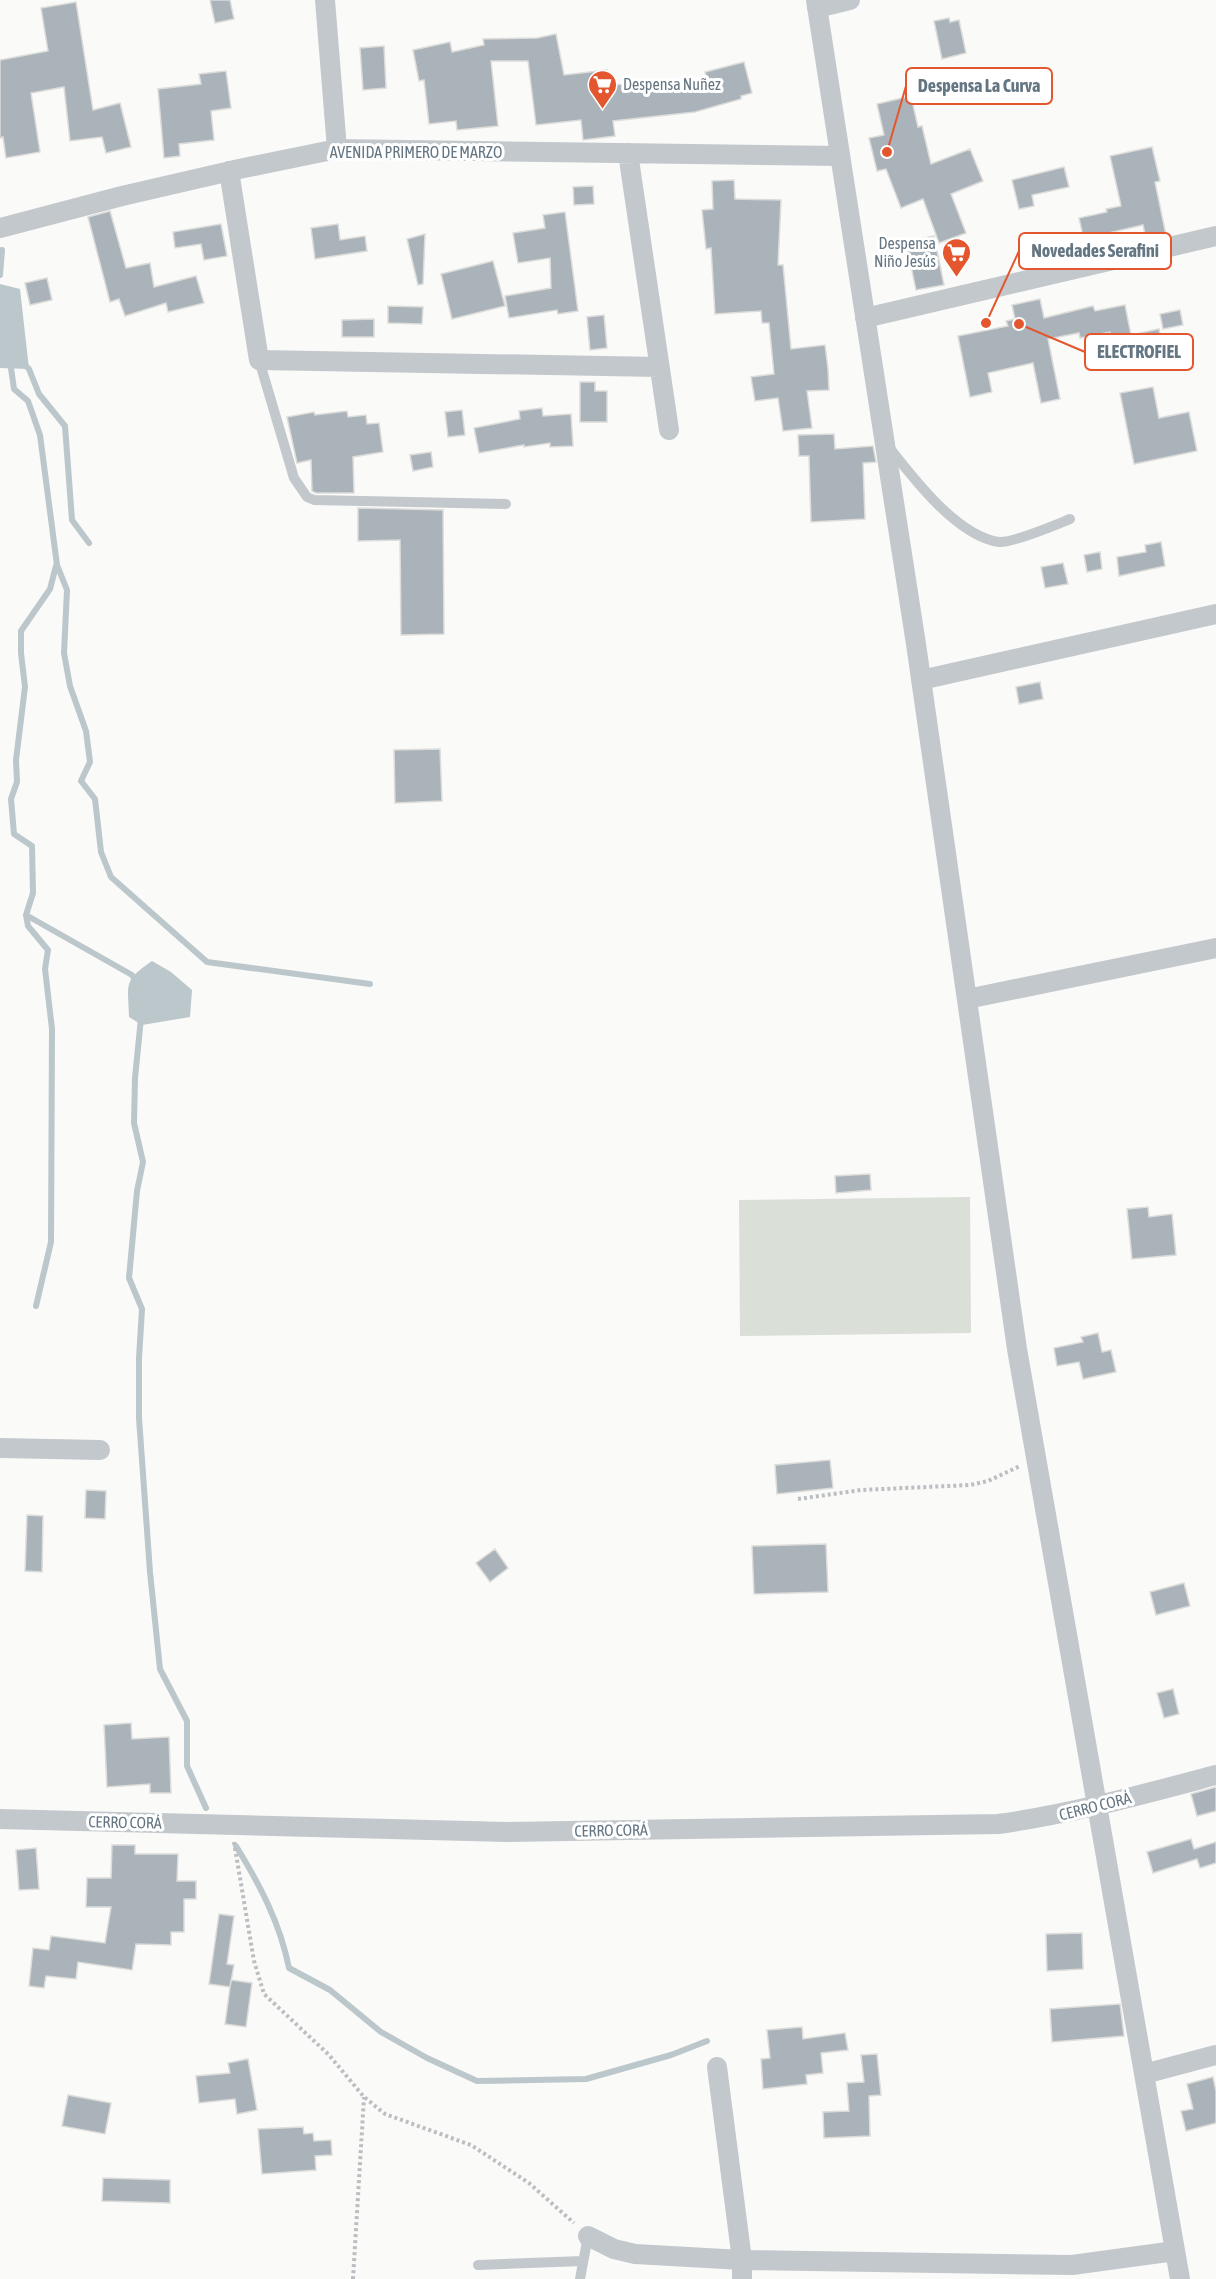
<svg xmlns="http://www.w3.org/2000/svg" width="1216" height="2279" font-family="'Asap Condensed',sans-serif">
<rect width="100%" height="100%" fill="#fafaf8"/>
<path fill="#dadfd7" d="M 970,1197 L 971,1333 L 740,1336 L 739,1200 Z"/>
<path fill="#bbc7cb" d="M 0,284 L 20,289 L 29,369 L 0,368 Z
M 152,961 L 171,972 L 192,990 L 190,1017 L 142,1025 L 129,1017 C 128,983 123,981 152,961 Z"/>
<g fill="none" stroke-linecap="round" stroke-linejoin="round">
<path stroke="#bbc7cb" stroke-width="6" d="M 0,275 L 2,250
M 10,361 L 14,389 L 28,401 L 40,435 L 57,565 L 67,590 L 64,653 L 70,686 L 86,731 L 90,762 L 81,781 L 95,799 L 101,852 L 111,877 L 207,962 L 370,984
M 24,364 L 29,369 L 39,394 L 65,426 L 72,520 L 89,543
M 26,915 L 132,975 L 135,980
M 141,1018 L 135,1078 L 134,1123 L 143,1162 L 137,1191 L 129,1278 L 142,1309 L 139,1358 L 139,1418 L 150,1572 L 160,1669 L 187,1721 L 187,1766 L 206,1808
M 36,1306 L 51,1242 L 52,1029 L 45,969 L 48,950 L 28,926 L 26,915 L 33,893 L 32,846 L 14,834 L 11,799 L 17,782 L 16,760 L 25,687 L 21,653 L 21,631 L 50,589 L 56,566
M 236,1846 C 260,1885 280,1923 289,1968 L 330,1990 L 381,2032 L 427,2058 L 477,2081 L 586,2079 L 671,2055 L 707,2041"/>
</g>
<path fill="#aab3b9" stroke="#dcdcda" stroke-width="1.5" d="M 210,0 L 230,0 L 234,19 L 215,23 Z
M 76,2 L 93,110 L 120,103 L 131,147 L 106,153 L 102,137 L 70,141 L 64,87 L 31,93 L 40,152 L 6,158 L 3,137 L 0,138 L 0,60 L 48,51 L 41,8 Z
M 949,18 L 950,22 L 959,20 L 966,53 L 942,59 L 934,21 Z
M 556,34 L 564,75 L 607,70 L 609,86 L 636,82 L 637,87 L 674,82 L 675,92 L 708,83 L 705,72 L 744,62 L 752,93 L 741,96 L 741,99 L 695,112 L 613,121 L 615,136 L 583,140 L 581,120 L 536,125 L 528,61 L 491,61 L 498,126 L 457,130 L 456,121 L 429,124 L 424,80 L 419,81 L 413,50 L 450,42 L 452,52 L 484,45 L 483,39 L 537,38 Z
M 384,46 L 386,88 L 363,90 L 360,48 Z
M 226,71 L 231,108 L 211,111 L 214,140 L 179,144 L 180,156 L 164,158 L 158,89 L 201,84 L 199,74 Z
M 911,96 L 918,127 L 922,126 L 931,164 L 970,149 L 983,181 L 951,194 L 966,233 L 939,243 L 923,199 L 901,208 L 886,169 L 877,171 L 869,138 L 884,135 L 877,104 Z
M 1152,147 L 1160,181 L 1155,182 L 1166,235 L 1146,239 L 1143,225 L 1104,234 L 1107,249 L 1087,254 L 1079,218 L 1107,212 L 1106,209 L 1121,206 L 1110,156 Z
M 1064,167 L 1069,187 L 1032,195 L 1034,206 L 1019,209 L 1012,180 Z
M 734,180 L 735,199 L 781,200 L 778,265 L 783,265 L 791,349 L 825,345 L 828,369 L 829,390 L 807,391 L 812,428 L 783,431 L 778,398 L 755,401 L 751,377 L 774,374 L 769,323 L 762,323 L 761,311 L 715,314 L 711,248 L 706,249 L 702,210 L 713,209 L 712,181 Z
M 593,186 L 594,204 L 574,205 L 573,187 Z
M 110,211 L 126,268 L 150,263 L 154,287 L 196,276 L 204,303 L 168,312 L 166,303 L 125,316 L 119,299 L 110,302 L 88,217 Z
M 565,212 L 578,311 L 558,314 L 557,310 L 509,318 L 505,296 L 551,288 L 550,258 L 518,263 L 513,233 L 545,228 L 543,215 Z
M 221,224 L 227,256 L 204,260 L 201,244 L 175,248 L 173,232 Z
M 338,224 L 340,240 L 365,236 L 367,251 L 315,259 L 311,228 Z
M 425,234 L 423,284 L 418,285 L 407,239 Z
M 934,236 L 944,285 L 916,290 L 906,242 Z
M 493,261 L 505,306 L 452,319 L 441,274 Z
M 47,278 L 52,300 L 30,305 L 25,283 Z
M 1040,299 L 1044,318 L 1093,306 L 1095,311 L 1125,305 L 1131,335 L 1112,339 L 1110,332 L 1080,338 L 1079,333 L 1048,339 L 1060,399 L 1041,403 L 1033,363 L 988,373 L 992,392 L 970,397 L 958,336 L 1008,326 L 1006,321 L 1015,319 L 1012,305 Z
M 388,306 L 423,307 L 422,324 L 388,323 Z
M 1180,310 L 1183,325 L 1163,329 L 1160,314 Z
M 604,315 L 607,348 L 590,350 L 587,317 Z
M 374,319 L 374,337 L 342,337 L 342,320 Z
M 1159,329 L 1166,366 L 1147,369 L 1140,333 Z
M 580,382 L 595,382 L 595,391 L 607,391 L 607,422 L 580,422 Z
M 1153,387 L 1159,418 L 1189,412 L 1197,451 L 1134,464 L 1120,393 Z
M 542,408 L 543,416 L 571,414 L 573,446 L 550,447 L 550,443 L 524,447 L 524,445 L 479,453 L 474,428 L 520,419 L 519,411 Z
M 462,410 L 465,435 L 448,437 L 445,412 Z
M 347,411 L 348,417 L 366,415 L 367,424 L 379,423 L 383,452 L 353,457 L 354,493 L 316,493 L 312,491 L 311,460 L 297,463 L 287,417 L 314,412 L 315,415 Z
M 834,434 L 835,449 L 873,446 L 876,462 L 863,463 L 865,519 L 811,522 L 809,456 L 799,456 L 798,435 Z
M 431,452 L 433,467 L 413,471 L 410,455 Z
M 358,508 L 443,510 L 444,634 L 401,635 L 400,540 L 358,541 Z
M 1161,542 L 1165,566 L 1119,576 L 1117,557 L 1146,552 L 1145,545 Z
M 1100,552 L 1102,569 L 1087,572 L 1084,555 Z
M 1063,563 L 1068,584 L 1045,588 L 1041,567 Z
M 1040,682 L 1043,699 L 1019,704 L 1016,687 Z
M 440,749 L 442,801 L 395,803 L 394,750 Z
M 870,1174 L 871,1190 L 836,1193 L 835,1176 Z
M 1148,1207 L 1149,1217 L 1172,1214 L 1176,1255 L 1132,1259 L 1127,1209 Z
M 1098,1333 L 1102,1352 L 1111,1350 L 1116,1372 L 1083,1379 L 1079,1362 L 1057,1366 L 1054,1348 L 1083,1342 L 1081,1337 Z
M 830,1460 L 833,1488 L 777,1494 L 775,1465 Z
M 86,1490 L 106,1491 L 105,1519 L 85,1518 Z
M 27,1515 L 43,1516 L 42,1572 L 25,1571 Z
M 826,1544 L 828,1592 L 754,1594 L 752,1546 Z
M 495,1549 L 508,1568 L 490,1582 L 476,1563 Z
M 1184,1583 L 1190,1606 L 1156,1615 L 1150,1592 Z
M 1173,1689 L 1179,1714 L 1164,1718 L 1157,1693 Z
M 131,1723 L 132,1739 L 169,1737 L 171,1793 L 150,1793 L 150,1784 L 107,1787 L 104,1725 Z
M 1216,1787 L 1216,1811 L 1197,1816 L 1191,1794 Z
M 1191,1839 L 1194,1849 L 1216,1842 L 1216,1863 L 1200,1868 L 1197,1859 L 1153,1873 L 1147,1852 Z
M 112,1845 L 135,1845 L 135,1854 L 178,1854 L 177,1881 L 196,1881 L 196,1899 L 184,1899 L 184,1932 L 171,1932 L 171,1945 L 136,1944 L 132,1970 L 78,1962 L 76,1979 L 46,1976 L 44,1988 L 29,1986 L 33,1948 L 49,1950 L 51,1936 L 105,1943 L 111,1907 L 86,1907 L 87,1878 L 111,1878 Z
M 36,1848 L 39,1889 L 19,1890 L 16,1850 Z
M 219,1914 L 234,1916 L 227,1964 L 234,1965 L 230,1987 L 209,1984 Z
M 1082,1933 L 1083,1969 L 1047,1971 L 1046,1934 Z
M 231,1980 L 252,1983 L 246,2027 L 225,2024 Z
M 1120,2004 L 1124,2036 L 1052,2042 L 1050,2009 Z
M 802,2027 L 803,2039 L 845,2033 L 848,2050 L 821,2053 L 823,2073 L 806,2075 L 807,2084 L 763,2089 L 761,2059 L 770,2058 L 767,2030 Z
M 877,2054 L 881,2095 L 869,2096 L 870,2136 L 824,2138 L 823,2112 L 849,2111 L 847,2083 L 864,2082 L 861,2055 Z
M 248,2059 L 257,2110 L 237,2114 L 235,2099 L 199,2103 L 196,2076 L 230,2073 L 228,2063 Z
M 1213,2077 L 1216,2091 L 1216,2123 L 1186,2131 L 1181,2111 L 1193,2109 L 1187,2084 Z
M 68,2095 L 111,2103 L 105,2134 L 62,2126 Z
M 303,2127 L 304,2134 L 313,2133 L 314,2141 L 331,2140 L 332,2155 L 315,2156 L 316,2170 L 262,2174 L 258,2129 Z
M 103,2178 L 170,2180 L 170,2203 L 102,2201 Z"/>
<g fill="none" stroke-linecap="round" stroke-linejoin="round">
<path stroke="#bbbfc2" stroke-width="4" stroke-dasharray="3 3" stroke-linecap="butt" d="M 798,1499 L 861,1490 L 970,1485 L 988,1481 L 1020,1466
M 234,1842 L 254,1961 L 264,1994 L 329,2055 L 364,2097 L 385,2114 L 471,2145 L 529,2183 L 574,2223
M 353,2279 L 364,2097"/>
<path stroke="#c3c8cc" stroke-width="10" d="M 259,360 L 294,478 L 307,497 L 314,500 L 506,504
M 888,446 C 913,478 957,536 999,542 C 1013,543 1055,525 1070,519
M 478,2265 L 583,2261
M 580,2279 L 588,2236"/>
<path stroke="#c3c8cc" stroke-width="20" d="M 325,0 L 337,149
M 816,0 L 916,644 L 1017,1349 L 1180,2279
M 817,8 L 850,0
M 628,153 L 669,430
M 229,171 L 259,360 L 659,367
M 0,228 L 122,196 L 239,169 L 337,149 L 840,156
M 865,318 L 1216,236
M 921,680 L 1216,614
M 967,999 L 1216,948
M 0,1448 L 100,1450
M 0,1819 L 507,1832 L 998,1824 C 1072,1814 1144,1794 1216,1775
M 717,2067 L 742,2260 L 742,2279
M 1144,2074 L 1216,2055
M 588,2236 L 614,2249 L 635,2254 L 742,2260 L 1072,2265 L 1175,2251"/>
</g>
<defs>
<symbol id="supermarket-pin" viewBox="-11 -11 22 30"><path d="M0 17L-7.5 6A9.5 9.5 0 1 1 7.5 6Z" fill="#e4572e" stroke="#fff"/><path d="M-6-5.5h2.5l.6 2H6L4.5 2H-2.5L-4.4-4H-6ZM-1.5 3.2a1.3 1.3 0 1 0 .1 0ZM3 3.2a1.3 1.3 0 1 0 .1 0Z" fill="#fff"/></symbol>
</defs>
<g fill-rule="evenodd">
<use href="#supermarket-pin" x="586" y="68" width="33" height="45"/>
<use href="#supermarket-pin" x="940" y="236" width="33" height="45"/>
</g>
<g text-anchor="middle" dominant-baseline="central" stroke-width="6" stroke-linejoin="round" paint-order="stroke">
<g font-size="16" fill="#657683" stroke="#fff" text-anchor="start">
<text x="623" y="84">Despensa Nuñez</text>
<text x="936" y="243" text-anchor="end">Despensa<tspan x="936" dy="18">Niño Jesús</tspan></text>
</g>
<g font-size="16" fill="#657683" stroke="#fff">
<text x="416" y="152">AVENIDA PRIMERO DE MARZO</text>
<text transform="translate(1095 1806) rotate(-14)">CERRO CORÁ</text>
<text transform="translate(125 1822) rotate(1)">CERRO CORÁ</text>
<text transform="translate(611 1830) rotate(-1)">CERRO CORÁ</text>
</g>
</g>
<path fill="none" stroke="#e4572e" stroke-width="2" d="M887 152L906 86M986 323L1019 251M1019 324L1085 352"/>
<g fill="#e4572e" stroke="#fff" stroke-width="2">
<circle cx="887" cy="152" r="6"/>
<circle cx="986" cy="323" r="6"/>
<circle cx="1019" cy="324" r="6"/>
</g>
<g fill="#fff" stroke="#e4572e" stroke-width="2">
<rect x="906" y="68" width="146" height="36" rx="6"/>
<rect x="1019" y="233" width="152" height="36" rx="6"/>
<rect x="1085" y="334" width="108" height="36" rx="6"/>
</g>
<g font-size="18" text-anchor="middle" font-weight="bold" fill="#657683">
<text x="979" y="92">Despensa La Curva</text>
<text x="1095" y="257">Novedades Serafini</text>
<text x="1139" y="358">ELECTROFIEL</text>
</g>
</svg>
